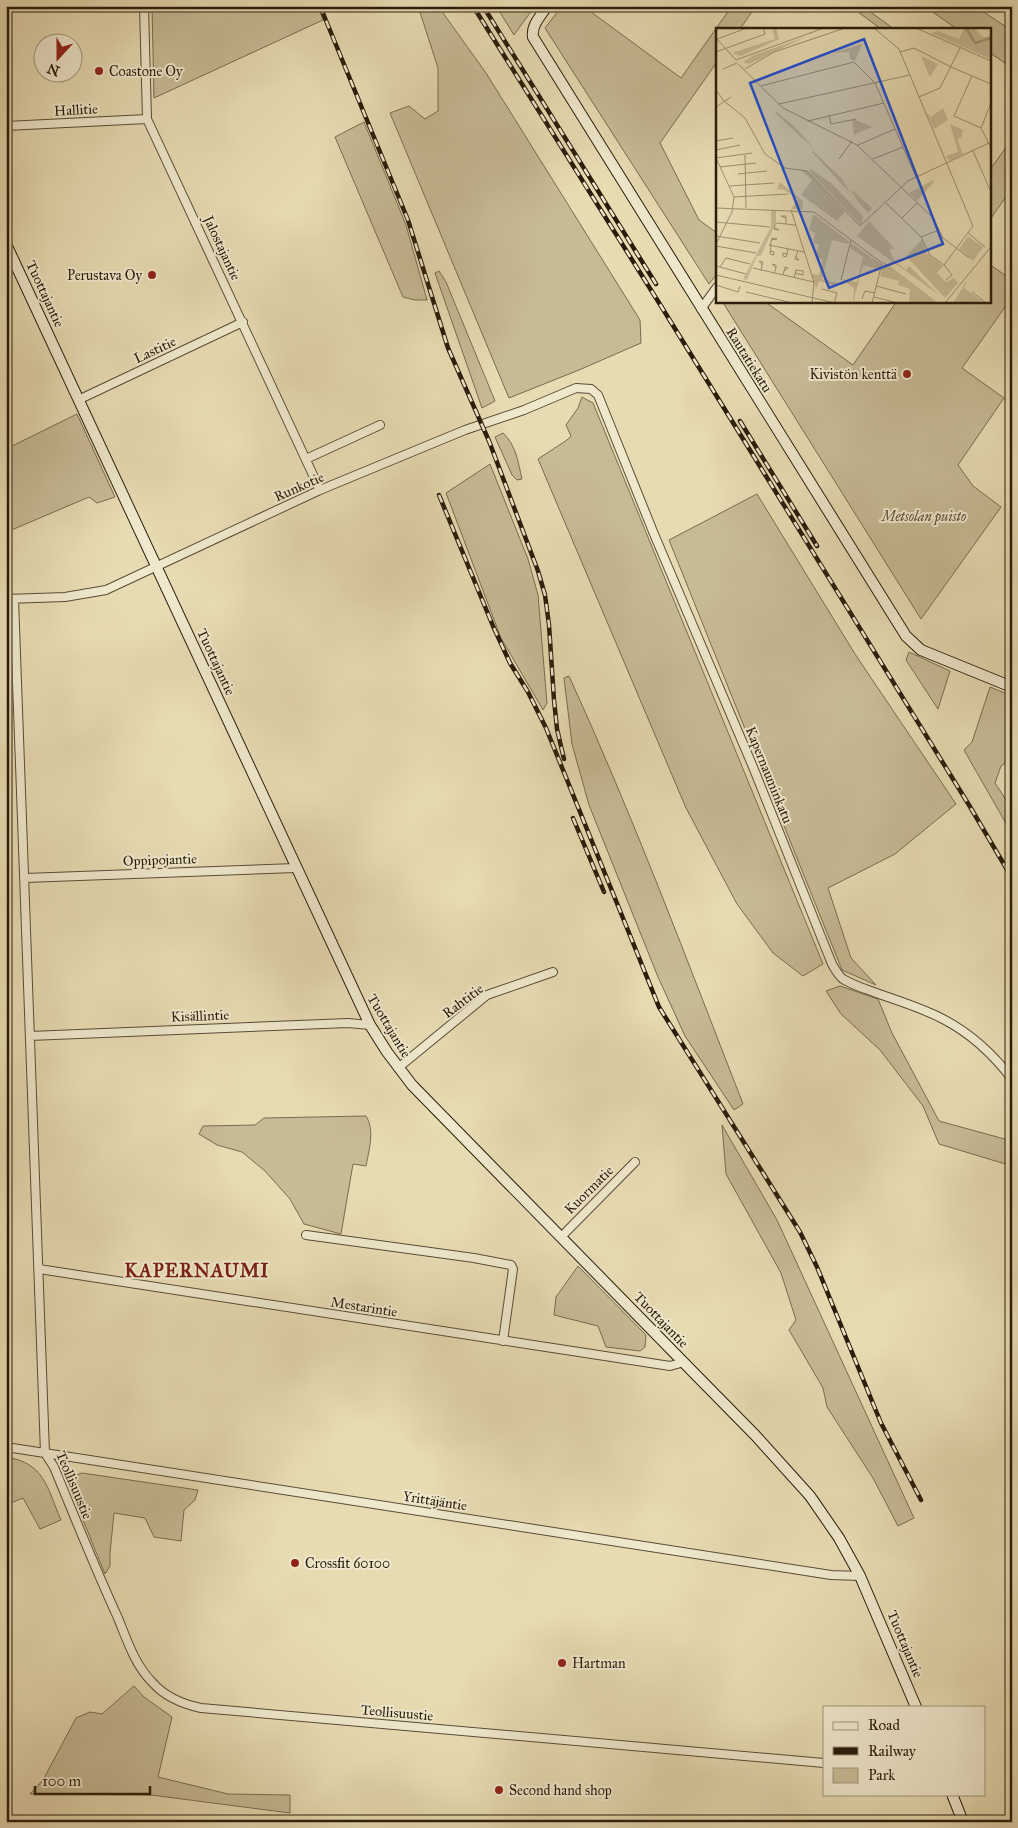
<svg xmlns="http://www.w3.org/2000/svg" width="1018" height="1828" font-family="'IM FELL Great Primer',serif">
<rect width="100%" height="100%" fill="#e7dbb2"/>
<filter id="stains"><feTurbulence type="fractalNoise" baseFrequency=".004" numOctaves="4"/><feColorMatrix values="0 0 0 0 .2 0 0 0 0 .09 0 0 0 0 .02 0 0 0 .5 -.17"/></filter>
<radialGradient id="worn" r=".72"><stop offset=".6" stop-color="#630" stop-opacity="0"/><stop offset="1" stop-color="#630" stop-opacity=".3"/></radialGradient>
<path fill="#c7bb96" stroke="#786c50" d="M 152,6 L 318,6 L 323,20 L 154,98 Z
M 418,6 L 438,6 L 486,73 L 640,320 L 641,343 L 579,370 L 509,398 L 390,113 L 409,106 L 425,119 L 438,111 L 438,68 Z
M 496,6 L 535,6 L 514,35 Z
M 562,6 L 583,6 L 681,78 L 732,6 L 756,6 L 740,29 L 717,29 L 717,62 L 660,143 L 699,220 L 717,233 L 717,274 L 709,284 L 545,28 Z
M 850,6 L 862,6 L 894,29 L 881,29 Z
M 932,6 L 975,6 L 1012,31 L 1012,68 L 989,52 L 989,29 L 957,29 L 930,10 Z
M 364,122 L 406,225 L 427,300 L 415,300 L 403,297 L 335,137 Z
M 1012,139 L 1012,188 L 989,221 L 989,171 Z
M 989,264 L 1012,280 L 1012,297 L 962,368 L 1004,398 L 958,465 L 973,486 L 1001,507 L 921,619 L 722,301 L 764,301 L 853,365 L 897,301 L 989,301 Z
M 439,271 L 446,282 L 495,401 L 482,408 L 435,273 Z
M 582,397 L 593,403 L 823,964 L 803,976 L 773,953 L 737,904 L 686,808 L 538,459 L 567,440 L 571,436 L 566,425 L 578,408 Z
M 77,414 L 115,497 L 97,503 L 89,497 L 14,529 L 6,529 L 6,449 Z
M 503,433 C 516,445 518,462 522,479 L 517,480 L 512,475 L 495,437 Z
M 490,464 L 528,559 L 538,595 L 547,703 L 543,710 L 501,638 L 446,493 Z
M 757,494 L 855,654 L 956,804 L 895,854 L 828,888 L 851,958 L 876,985 L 842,970 L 669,540 Z
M 909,652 L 950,671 L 938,709 L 906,660 Z
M 569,676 C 633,816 687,960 743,1104 L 734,1110 L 685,1036 L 658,977 L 589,805 L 572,744 L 564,678 Z
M 990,687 L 1012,696 L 1012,759 L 1001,766 L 995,783 L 1012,809 L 1012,834 L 964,750 L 972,742 Z
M 840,986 L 878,999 L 892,1033 L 939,1121 L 1012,1141 L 1012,1166 L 939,1144 L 923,1106 L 880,1050 L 841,1014 L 826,991 Z
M 366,1116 C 375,1130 369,1150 366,1166 L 353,1164 L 341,1234 L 304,1224 L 290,1199 L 265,1171 L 242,1152 L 217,1145 L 199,1134 L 203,1126 L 255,1125 L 264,1118 Z
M 722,1125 L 777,1220 L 914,1518 L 898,1526 L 873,1478 L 827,1407 L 823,1388 L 789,1330 L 796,1320 L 781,1273 L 726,1174 Z
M 578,1266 L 646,1335 L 645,1347 L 640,1351 L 606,1347 L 598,1326 L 554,1315 L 556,1297 Z
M 6,1457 C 45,1463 47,1488 61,1520 L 40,1529 L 23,1498 L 6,1505 Z
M 82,1473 L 198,1490 L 195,1500 L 184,1510 L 181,1541 L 154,1537 L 145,1518 L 114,1513 L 110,1553 L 110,1566 L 105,1574 L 70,1488 L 70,1481 L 73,1476 Z
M 134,1686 L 144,1697 L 172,1717 L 158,1777 L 228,1794 L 290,1795 L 290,1813 L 151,1795 L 30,1794 L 43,1780 L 76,1718 L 90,1712 L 102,1714 Z"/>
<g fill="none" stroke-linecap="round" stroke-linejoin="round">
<defs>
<path id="street" d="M 144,6 L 147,119 L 320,490
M 6,126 L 147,119
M 701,309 L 717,287
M 78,400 L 243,322
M 306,459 L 380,425
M 6,599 L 65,597 L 106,590 L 320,490 L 465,430 L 524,410 L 576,388 L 591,389 L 598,395 L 654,534 L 753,767 L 832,964 C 835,969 838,975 843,979 C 851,984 862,988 871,991 C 895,1000 920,1007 943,1019 C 970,1033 993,1054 1012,1079
M 14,599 L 45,1453 L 54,1467 C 75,1518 95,1568 118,1618 C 127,1640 135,1665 152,1682 C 165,1697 182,1704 201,1708 L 824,1763
M 25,878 L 296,868
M 30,1036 L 348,1023 L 370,1025
M 398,1068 L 487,995 L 553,972
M 306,1235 L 474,1258 L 511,1265 L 513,1269 L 503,1341
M 561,1237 L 635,1162
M 39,1269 L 670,1366 L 684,1362
M 6,1447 L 831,1575 L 860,1576"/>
<path id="secondary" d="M 547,6 C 541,16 531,25 533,37 L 906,636 L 921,650 L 1012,687
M 6,244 L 370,1025 L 387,1052 L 412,1085 L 694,1373 L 755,1435 L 810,1496 L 839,1538 L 860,1576 L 916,1707
M 952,1794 L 963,1822"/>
</defs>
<use href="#street" stroke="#594c35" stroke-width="10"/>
<use href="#secondary" stroke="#2a1c0b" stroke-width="12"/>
<use href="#street" stroke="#efe8cd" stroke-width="8"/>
<use href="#secondary" stroke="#efe8cd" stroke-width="10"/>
<defs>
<path id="rail" d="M 320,6 L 408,220 L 448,348 L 489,441 L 538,571 L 545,595 L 549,625 L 554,700 L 557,729 L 564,759
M 473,6 L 661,306 L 969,805 L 1012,878
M 483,6 L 656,284
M 740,421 L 817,546
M 439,495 L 493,626 L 510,663 L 528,692 L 546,728 L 659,1007 L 800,1232 L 817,1267 L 881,1423 L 921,1500
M 573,818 L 604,892"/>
</defs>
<use href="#rail" stroke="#2a1c0b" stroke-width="4.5"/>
<use href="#rail" stroke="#efe8cd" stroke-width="2.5" stroke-dasharray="8" stroke-linecap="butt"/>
</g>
<g fill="#8f2418" stroke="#efe8cd" stroke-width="2">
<circle cx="99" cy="71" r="5"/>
<circle cx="152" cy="275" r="5"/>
<circle cx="907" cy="374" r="5"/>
<circle cx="295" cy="1563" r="5"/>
<circle cx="562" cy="1663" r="5"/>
<circle cx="499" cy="1790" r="5"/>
</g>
<g text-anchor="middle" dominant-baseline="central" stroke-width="4" stroke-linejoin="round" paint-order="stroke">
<g font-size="14" fill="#2a1c0b" stroke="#efe8cd" text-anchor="start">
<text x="109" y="71">Coastone Oy</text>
<text x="142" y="275" text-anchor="end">Perustava Oy</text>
<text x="897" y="374" text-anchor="end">Kivistön kenttä</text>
<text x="305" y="1563">Crossfit 60100</text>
<text x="572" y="1663">Hartman</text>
<text x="509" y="1790">Second hand shop</text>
</g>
<g font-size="14" fill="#2a1c0b" stroke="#efe8cd">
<text transform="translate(76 110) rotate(-3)">Hallitie</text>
<text transform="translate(222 248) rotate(65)">Jalostajantie</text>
<text transform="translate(45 294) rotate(65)">Tuottajantie</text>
<text transform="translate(155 350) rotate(-25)">Lastitie</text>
<text transform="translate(749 360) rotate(58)">Rautatiekatu</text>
<text transform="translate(299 487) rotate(-24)">Runkotie</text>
<text transform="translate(216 662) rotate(65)">Tuottajantie</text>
<text transform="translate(769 775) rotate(68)">Kapernauminkatu</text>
<text transform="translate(160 860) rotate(-2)">Oppipojantie</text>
<text transform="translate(463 1001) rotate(-37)">Rahtitie</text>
<text transform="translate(200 1016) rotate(-2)">Kisällintie</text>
<text transform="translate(389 1026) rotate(59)">Tuottajantie</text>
<text transform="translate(589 1190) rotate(-45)">Kuormatie</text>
<text transform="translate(364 1307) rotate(9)">Mestarintie</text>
<text transform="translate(661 1320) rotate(46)">Tuottajantie</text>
<text transform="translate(74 1485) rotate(67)">Teollisuustie</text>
<text transform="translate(435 1501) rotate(9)">Yrittäjäntie</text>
<text transform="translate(905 1644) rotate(67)">Tuottajantie</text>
<text transform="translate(397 1713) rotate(5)">Teollisuustie</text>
</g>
<g font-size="14" font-style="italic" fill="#594c35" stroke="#efe8cd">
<text x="924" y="516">Metsolan puisto</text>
</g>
<g font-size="19" font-weight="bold" letter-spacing="1" fill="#7a1f14" stroke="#efe8cd">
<text x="197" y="1270">KAPERNAUMI</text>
</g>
</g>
<g transform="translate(716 28)">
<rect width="275" height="275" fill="#e7dbb2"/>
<path d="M 56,0 L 60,0 L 63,11 L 25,28 L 16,25 L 59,11 ZM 248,0 L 258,0 L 267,9 L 275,8 L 275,31 L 215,5 L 222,3 L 243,11 ZM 89,9 L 33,36 L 27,34 L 38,27 ZM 146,16 L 139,33 L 134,31 L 133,24 L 117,25 ZM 205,28 L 222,36 L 214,49 L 212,45 ZM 227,80 L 232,92 L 218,101 L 210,84 L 215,89 ZM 61,84 L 81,101 L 98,121 L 59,85 ZM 136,92 L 140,92 L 156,99 L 138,107 ZM 234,96 L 247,102 L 245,110 L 241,111 L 247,126 L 233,133 L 230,128 L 242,124 ZM 97,123 L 126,151 L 134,165 L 96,124 ZM 95,141 L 115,155 L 147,188 L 145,197 L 93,143 ZM 86,143 L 91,143 L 129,184 L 121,193 L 85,167 L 96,152 ZM 217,152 L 218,154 L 201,173 L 193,165 ZM 64,154 L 87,173 L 86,182 L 75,181 L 82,171 L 68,162 L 61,161 ZM 135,161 L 156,180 L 152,185 L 141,172 ZM 55,183 L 60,183 L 60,194 L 45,228 L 41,228 L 31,252 L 27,251 L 55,199 ZM 97,186 L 133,213 L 132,216 L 116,212 L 106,251 L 122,255 L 121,258 L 103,253 L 100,261 L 96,246 L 103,247 L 107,232 L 100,228 L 103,216 L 97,215 L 99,205 L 93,202 ZM 153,193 L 178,220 L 173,222 L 179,233 L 190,242 L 193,238 L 223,267 L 141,208 ZM 252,208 L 267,219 L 257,233 L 243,221 ZM 206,212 L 211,225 L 227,238 L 221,245 L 230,254 L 238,250 L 242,255 L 229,270 L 190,228 ZM 135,215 L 165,236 L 163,241 L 147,237 L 137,275 L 138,260 L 125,251 L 141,254 L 147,229 L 134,220 ZM 168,234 L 195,254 L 222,275 L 193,275 L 194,261 L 182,257 L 183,253 L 164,248 ZM 252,251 L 248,260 L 268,275 L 237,275 Z" fill="#c7bb96"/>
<path fill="none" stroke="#a79a79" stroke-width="2.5" d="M 250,0 L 259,15 L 275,10"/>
<path fill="none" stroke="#9b8f6f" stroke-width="1" d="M 158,0 L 183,21 L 257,198 L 228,237 L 214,227 L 205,209 L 170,175M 200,0 L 275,33M 0,10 L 20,32M 1,11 L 31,0M 0,24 L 49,6 L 47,0M 184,24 L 198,20 L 235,39M 20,32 L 105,1M 22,36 L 67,80 L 141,117 L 217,190 L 227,210 L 253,230M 235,39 L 275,56M 7,41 L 21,35M 29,41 L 58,24 L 129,0M 256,48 L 238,88 L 265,100M 45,58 L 138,34 L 159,55 L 200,149M 0,62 L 8,73 L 29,90 L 49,126 L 69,140 L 91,143 L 144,198 L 192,153 L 275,114M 203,69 L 224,60 L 244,20M 275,75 L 265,100 L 275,120M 63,76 L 194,47M 0,79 L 15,69M 113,87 L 115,96 L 140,91M 92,93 L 168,75M 0,113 L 17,110M 142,117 L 179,101M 0,122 L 24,117M 257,123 L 275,164M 29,127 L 30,180M 0,130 L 18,169 L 16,184 L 0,216M 0,130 L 36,125M 123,131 L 136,113M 157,131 L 187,119M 4,139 L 40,135M 22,146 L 51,143M 14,158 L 58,155M 18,169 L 72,166M 0,180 L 98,184 L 166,235 L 156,275M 75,182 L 98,254 L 96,275M 186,190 L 201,175M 0,194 L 54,199M 70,196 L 70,188 L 65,188 L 70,190M 58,200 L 63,202 L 58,201 L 58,200 L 59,198 L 59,196 L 61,195 L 79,197M 252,205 L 269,219M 0,208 L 44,215M 205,209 L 223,202M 53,217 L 88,224M 0,218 L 40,225M 54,218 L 56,210 L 61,211 L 55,212M 54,223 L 58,224 L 58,227 L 54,226 L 55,218M 71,226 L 67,225 L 67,228 L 70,229 L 71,226 L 72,221M 80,228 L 83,232 L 79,231 L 82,223M 228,237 L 236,247 L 230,252M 0,238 L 30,246M 4,239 L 10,230 L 34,236M 37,240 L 98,254M 45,243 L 46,237 L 47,234 L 43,233 L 46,237M 58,246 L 60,240 L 60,237 L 56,236 L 60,240M 0,247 L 119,275M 67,247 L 69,239 L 72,240 L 68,243M 78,250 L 80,242 L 87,243 L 87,247 L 79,245M 125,252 L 135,212M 0,257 L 22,264 L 24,258M 160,258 L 190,266M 106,261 L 121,265 L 118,275M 30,264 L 76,275M 256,264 L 270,275M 158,269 L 182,275M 146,271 L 149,263 L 159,265M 229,275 L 274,220"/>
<path fill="#1d4ed8" fill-opacity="0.15" stroke="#1d4ed8" stroke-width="2.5" d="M 148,11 L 227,216 L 113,260 L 34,55 Z"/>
<rect width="275" height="275" fill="none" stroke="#2a1c0b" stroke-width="2.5"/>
</g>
<rect width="1018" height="1828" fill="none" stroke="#e7dbb2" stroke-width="25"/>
<rect x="8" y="8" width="1003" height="1813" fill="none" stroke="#2a1c0b" stroke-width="2.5"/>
<rect x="12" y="12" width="993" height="1803" fill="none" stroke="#2a1c0b"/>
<rect x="823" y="1706" width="162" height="90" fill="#efe8cd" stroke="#a0967f"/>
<rect x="833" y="1722" width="25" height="8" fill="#efe8cd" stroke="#a0967f"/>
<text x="868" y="1730" font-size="15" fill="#2a1c0b">Road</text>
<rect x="833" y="1747" width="25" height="8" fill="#2a1c0b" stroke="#a0967f"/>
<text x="868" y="1756" font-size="15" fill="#2a1c0b">Railway</text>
<rect x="833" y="1768" width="25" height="15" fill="#c7bb96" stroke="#a0967f"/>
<text x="868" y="1780" font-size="15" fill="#2a1c0b">Park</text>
<g transform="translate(58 58) rotate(201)"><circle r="24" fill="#efe8cd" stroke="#a0967f"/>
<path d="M0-4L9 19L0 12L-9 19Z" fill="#8f2418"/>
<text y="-8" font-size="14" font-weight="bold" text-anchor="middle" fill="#2a1c0b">N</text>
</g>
<path d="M35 1786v8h115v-8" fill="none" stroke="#2a1c0b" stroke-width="2.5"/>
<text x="42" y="1786" font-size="15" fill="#2a1c0b" stroke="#efe8cd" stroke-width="4" paint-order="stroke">100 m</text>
<rect width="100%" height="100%" filter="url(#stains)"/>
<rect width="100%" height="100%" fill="url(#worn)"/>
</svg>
